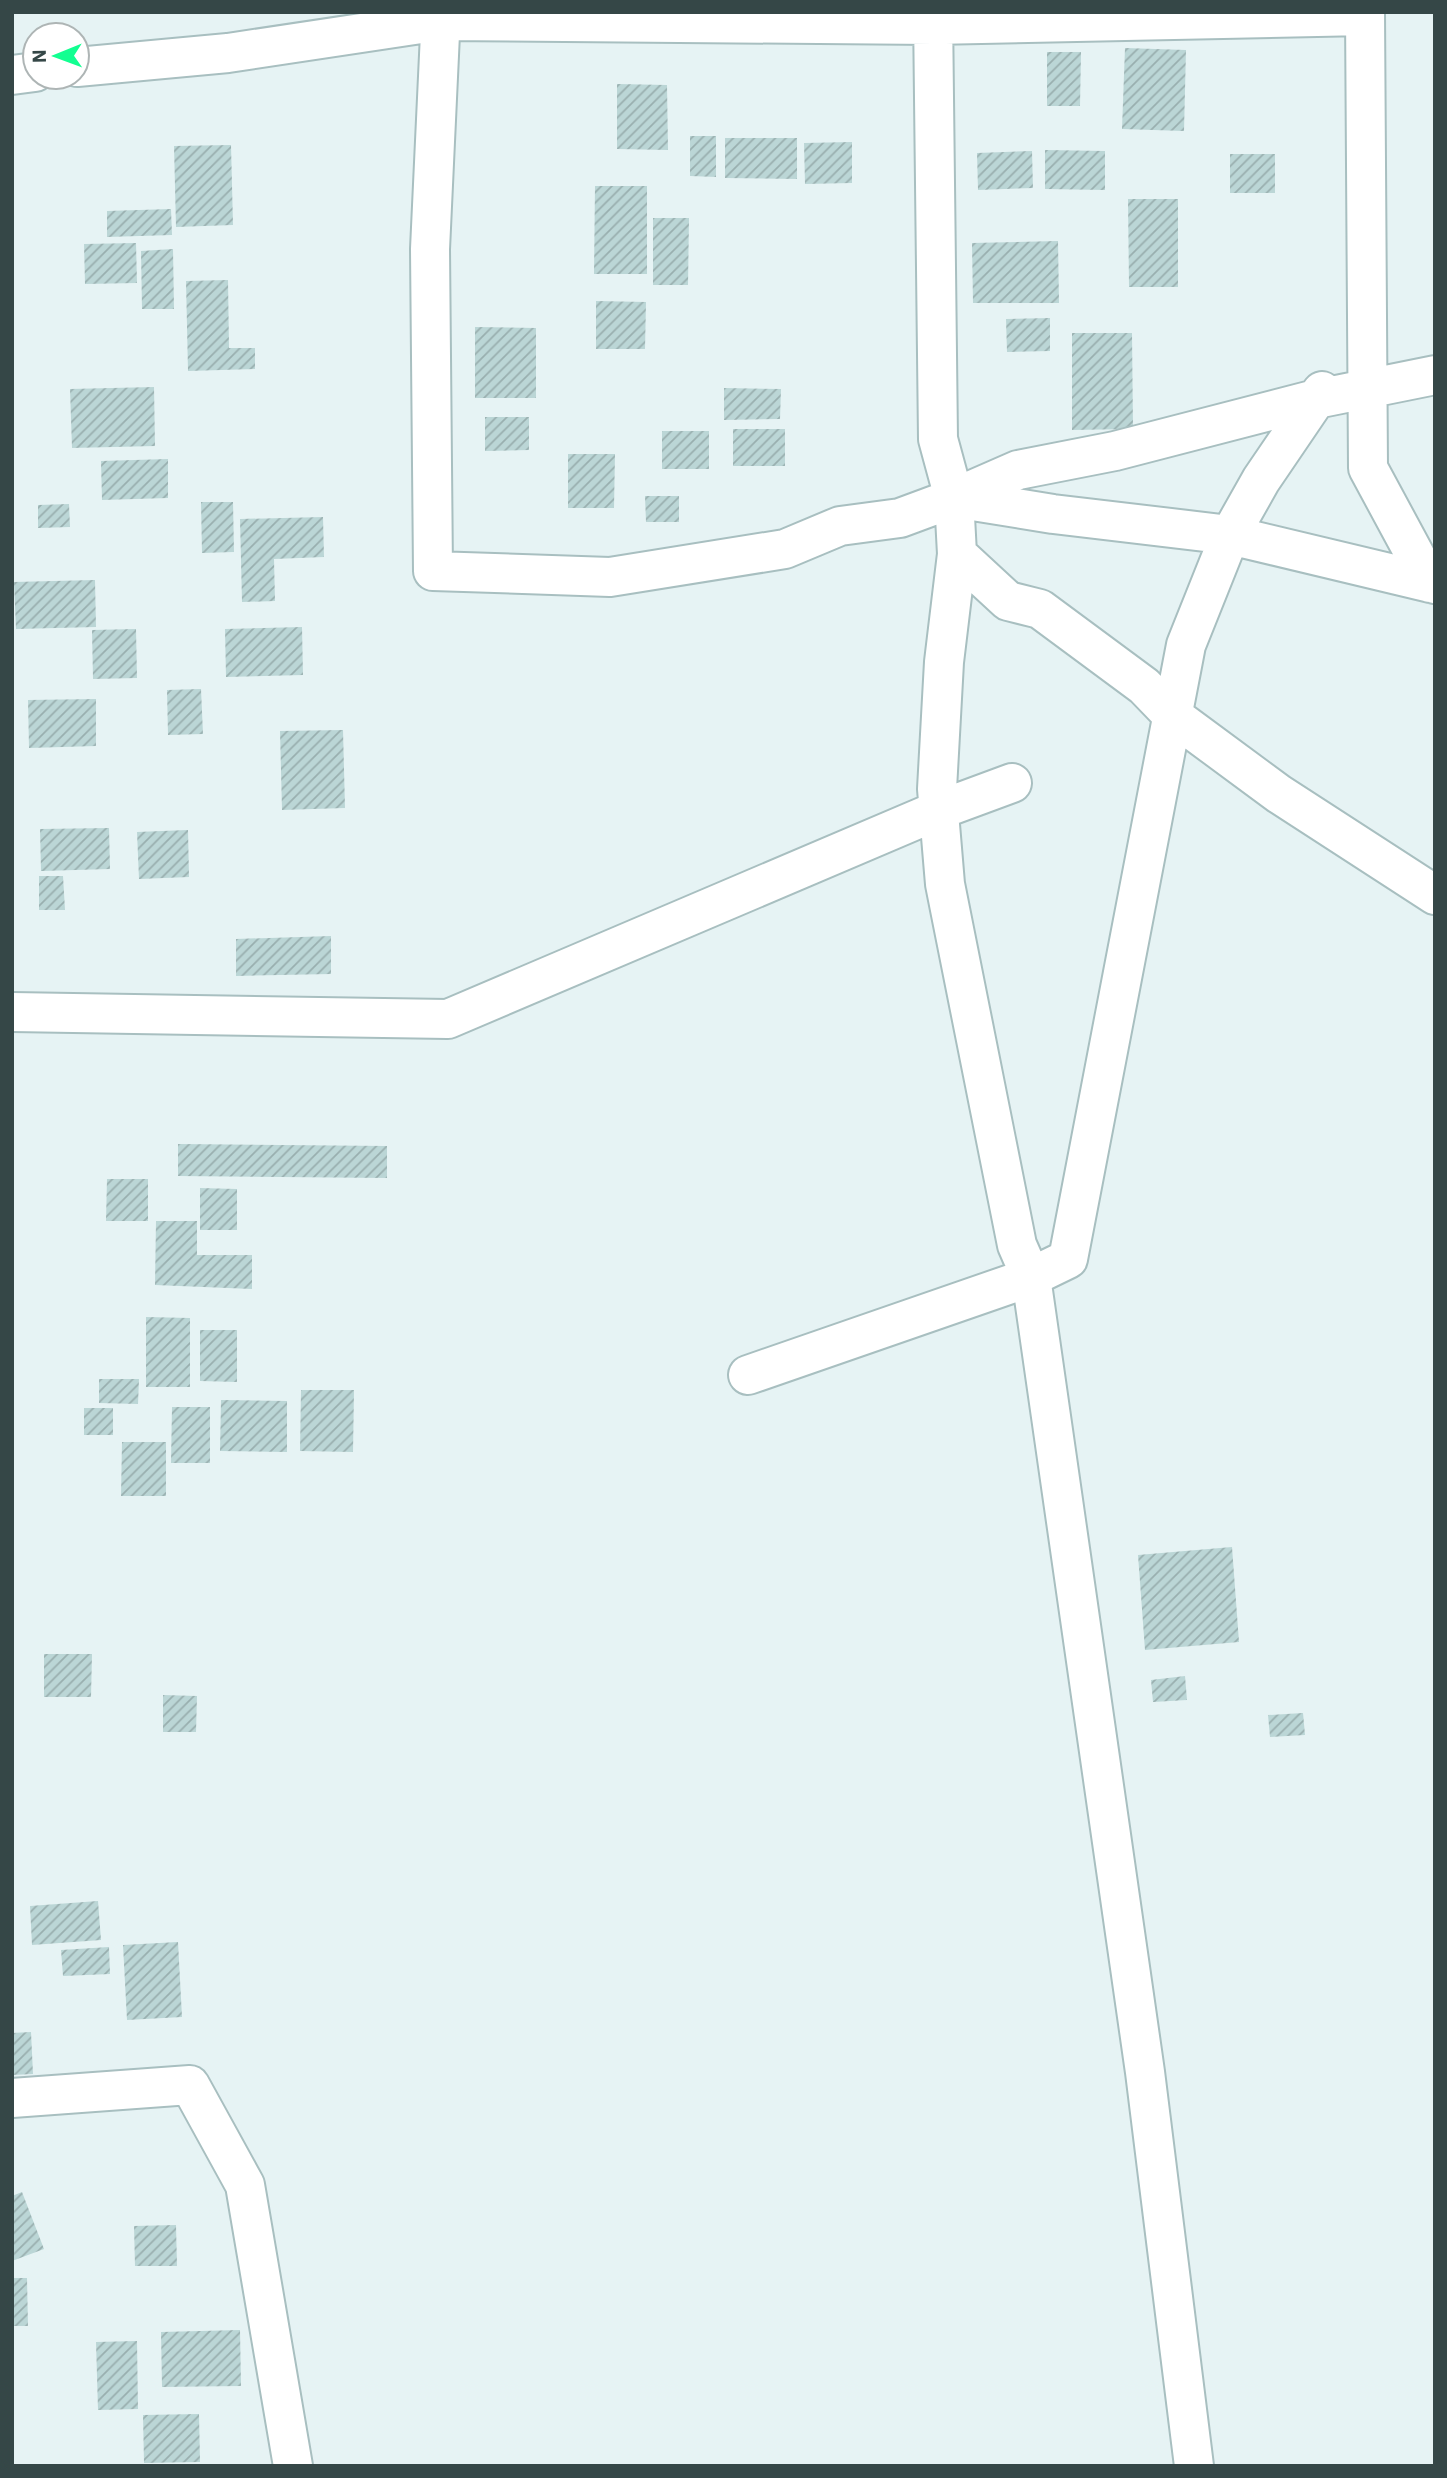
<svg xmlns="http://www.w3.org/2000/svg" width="1447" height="2478" font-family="'IBM Plex Sans',sans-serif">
<defs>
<pattern id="building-hatch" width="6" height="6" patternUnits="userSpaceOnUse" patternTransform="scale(1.75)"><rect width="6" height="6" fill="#bbd6d6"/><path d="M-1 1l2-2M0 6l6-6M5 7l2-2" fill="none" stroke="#99afaf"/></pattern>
</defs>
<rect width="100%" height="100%" fill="#e6f3f4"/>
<path fill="url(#building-hatch)" d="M 1125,48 L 1186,50 L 1184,131 L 1122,129 Z
M 1047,52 L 1081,52 L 1080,106 L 1047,106 Z
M 617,84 L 667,85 L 668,150 L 617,149 Z
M 690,136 L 716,136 L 716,177 L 690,176 Z
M 725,138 L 797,138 L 797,179 L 725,178 Z
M 852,142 L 852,183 L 805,184 L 804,143 Z
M 231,145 L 233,225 L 176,227 L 174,146 Z
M 1045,150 L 1105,151 L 1105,190 L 1045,189 Z
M 1032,151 L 1033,188 L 978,190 L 977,153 Z
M 1230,154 L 1275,154 L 1275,193 L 1230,193 Z
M 595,186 L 647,186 L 647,274 L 594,274 Z
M 1128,199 L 1178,199 L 1178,287 L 1129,287 Z
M 171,209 L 172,235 L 107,237 L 107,211 Z
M 653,218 L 689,218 L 688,285 L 653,285 Z
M 1058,241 L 1059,303 L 973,303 L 972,243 Z
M 136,243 L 137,283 L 85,284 L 84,244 Z
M 173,249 L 174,309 L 142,309 L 141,251 Z
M 228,280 L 229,348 L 255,348 L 255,369 L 188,371 L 186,281 Z
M 596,301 L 646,302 L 645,349 L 596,349 Z
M 1050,318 L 1050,351 L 1007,352 L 1006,319 Z
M 475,327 L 536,328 L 536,398 L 475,398 Z
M 1072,333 L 1132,333 L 1133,429 L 1072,430 Z
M 154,387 L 155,446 L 72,448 L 70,389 Z
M 724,388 L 781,389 L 780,419 L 724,420 Z
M 485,417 L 529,417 L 529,450 L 485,451 Z
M 733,429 L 785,429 L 785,466 L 733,466 Z
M 662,431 L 709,431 L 709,469 L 662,469 Z
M 568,454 L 615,454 L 614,508 L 568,508 Z
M 168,459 L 168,498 L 102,500 L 101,461 Z
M 645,496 L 679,496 L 679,522 L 646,522 Z
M 201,502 L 233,502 L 234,552 L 202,553 Z
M 69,504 L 70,527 L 38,528 L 38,505 Z
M 323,517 L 324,557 L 274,559 L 275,601 L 242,602 L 240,519 Z
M 95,580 L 96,627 L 16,629 L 14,582 Z
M 302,627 L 303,675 L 226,677 L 225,629 Z
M 136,629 L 137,678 L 93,679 L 92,630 Z
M 201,689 L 203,734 L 168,735 L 167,690 Z
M 96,699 L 96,746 L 29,748 L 28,700 Z
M 343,730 L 345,808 L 282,810 L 280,731 Z
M 109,828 L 110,869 L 41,871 L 40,829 Z
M 188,830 L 189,877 L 139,879 L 137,832 Z
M 39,876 L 63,876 L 65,910 L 39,910 Z
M 331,936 L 331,974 L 236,976 L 236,939 Z
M 178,1144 L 387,1146 L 387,1178 L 178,1176 Z
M 107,1179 L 148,1179 L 148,1221 L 106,1221 Z
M 200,1188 L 237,1189 L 237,1230 L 200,1230 Z
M 156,1221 L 197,1221 L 197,1255 L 252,1255 L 252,1289 L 155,1285 Z
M 146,1317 L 190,1318 L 190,1387 L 146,1387 Z
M 200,1330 L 237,1330 L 237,1382 L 200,1381 Z
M 99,1379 L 139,1379 L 138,1404 L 99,1403 Z
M 301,1390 L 354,1390 L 353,1452 L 300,1451 Z
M 221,1400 L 287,1401 L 287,1452 L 220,1451 Z
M 172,1407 L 210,1407 L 210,1463 L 171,1463 Z
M 84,1408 L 113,1408 L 113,1435 L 84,1435 Z
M 122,1442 L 166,1442 L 166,1496 L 121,1496 Z
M 1232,1547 L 1239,1642 L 1145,1650 L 1138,1555 Z
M 44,1654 L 92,1654 L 91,1697 L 44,1697 Z
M 1185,1676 L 1187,1700 L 1153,1702 L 1151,1680 Z
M 163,1695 L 197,1696 L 196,1732 L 163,1732 Z
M 1303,1713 L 1305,1735 L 1270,1737 L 1268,1715 Z
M 98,1901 L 101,1940 L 32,1945 L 30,1906 Z
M 178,1942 L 182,2017 L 127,2020 L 123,1945 Z
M 109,1947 L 110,1974 L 63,1976 L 61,1950 Z
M 31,2032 L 33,2074 L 12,2075 L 12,2033 Z
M 22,2192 L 44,2249 L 12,2261 L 12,2196 Z
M 176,2225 L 177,2266 L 135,2266 L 134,2226 Z
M 12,2278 L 27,2278 L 28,2326 L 12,2326 Z
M 240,2330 L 241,2386 L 162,2387 L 161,2332 Z
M 137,2341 L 138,2409 L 98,2410 L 96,2342 Z
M 199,2414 L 200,2462 L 144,2463 L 143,2415 Z"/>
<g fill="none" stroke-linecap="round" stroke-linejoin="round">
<defs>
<path id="minor" d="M 441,12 L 430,249 L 433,571 L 610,577 L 785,549 L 840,526 L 900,518 L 954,498 L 1053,514 L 1230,535 L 1435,584
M 933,12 L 938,439 L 954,498 L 957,554 L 944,662 L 937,789 L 945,884 L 1017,1245 L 1031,1277 L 1145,2072 L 1194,2466
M 1365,12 L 1368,468 L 1430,583
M 77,67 L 228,53 L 441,21 L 933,25 L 1365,16
M 12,75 L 35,72
M 954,498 L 1018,470 L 1115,451 L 1316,399 L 1322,391
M 957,554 L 1008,601 L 1040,609 L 1144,686 L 1172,715 L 1279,794 L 1435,895
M 12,1012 L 448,1019 L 939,810 L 1012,783
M 748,1375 L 1031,1277 L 1068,1259 L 1186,645 L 1230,535 L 1261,480 L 1316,399 L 1435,375
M 12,2098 L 190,2085 L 245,2185 L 293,2466"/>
</defs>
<use href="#minor" stroke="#a8bfc0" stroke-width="42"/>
<use href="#minor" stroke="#fff" stroke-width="38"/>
</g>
<rect width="1447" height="2478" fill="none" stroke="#354747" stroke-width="28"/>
<g transform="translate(56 56) rotate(269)"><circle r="33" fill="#ffffff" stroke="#aeb5b5" stroke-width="2"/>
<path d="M0-5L12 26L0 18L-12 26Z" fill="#12ff91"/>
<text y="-10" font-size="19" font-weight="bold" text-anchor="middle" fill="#354747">N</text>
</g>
</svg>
